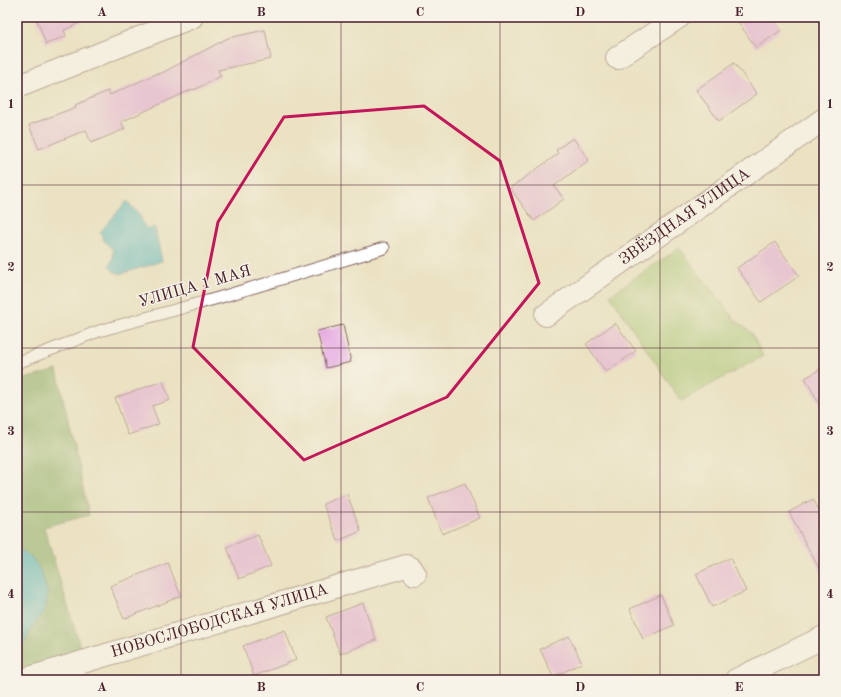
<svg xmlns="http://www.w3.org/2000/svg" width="841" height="697" font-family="'Old Standard TT',serif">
<rect width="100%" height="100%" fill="#f7f3e8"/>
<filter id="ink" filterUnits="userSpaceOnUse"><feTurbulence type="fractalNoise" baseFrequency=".025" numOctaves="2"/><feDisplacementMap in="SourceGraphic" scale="8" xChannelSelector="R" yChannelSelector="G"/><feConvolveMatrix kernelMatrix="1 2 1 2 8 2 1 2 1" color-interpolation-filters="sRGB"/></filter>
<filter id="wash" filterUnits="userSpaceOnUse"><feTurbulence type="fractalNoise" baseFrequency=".012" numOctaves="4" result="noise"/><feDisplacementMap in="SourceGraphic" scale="16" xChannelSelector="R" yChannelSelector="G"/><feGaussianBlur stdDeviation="0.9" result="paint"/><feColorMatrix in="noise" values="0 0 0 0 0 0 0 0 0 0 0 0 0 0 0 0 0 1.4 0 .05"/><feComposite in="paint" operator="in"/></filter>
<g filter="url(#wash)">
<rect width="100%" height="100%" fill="#ebe2c2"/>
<path fill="#a0c46e" stroke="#75724c" d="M 679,248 L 735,320 L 751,332 L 763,356 L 681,401 L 610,295 Z"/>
<path fill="#80aa61" stroke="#656446" d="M 57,370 L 89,515 L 44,527 L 83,656 L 17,674 L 17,647 L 26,641 L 31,629 L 45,609 L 48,594 L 40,570 L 32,558 L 17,547 L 17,381 Z"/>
<path fill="#46b3c3" stroke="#486977" d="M 127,201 L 140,216 L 143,224 L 147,229 L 155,227 L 162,261 L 121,274 L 114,272 L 109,266 L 113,258 L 113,250 L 104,241 L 100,232 Z
M 17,547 L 32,558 L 40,570 L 48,594 L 45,609 L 31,629 L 26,641 L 17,647 Z"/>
<g id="blocks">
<path fill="#e5a5e3" d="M 36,17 L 93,17 L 64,30 L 66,36 L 46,44 Z
M 735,17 L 772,17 L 781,30 L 756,48 Z
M 265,30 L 271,59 L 218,70 L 221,76 L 194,90 L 193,89 L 121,122 L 125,129 L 91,143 L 86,130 L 39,149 L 29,125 L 76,107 L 75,105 L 108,91 L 110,95 L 158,73 L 158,75 L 228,38 Z
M 734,63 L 757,94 L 719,121 L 696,90 Z
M 573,138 L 589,160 L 554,186 L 564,199 L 534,221 L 510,188 L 558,154 L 556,150 Z
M 775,242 L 799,276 L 761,302 L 737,268 Z
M 615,323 L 636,351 L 606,372 L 586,344 Z
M 343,325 L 351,362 L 326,368 L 317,331 Z
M 824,367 L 824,412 L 805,378 Z
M 163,381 L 170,400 L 152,406 L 159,424 L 128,435 L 115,398 Z
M 465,483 L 480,518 L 442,534 L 428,498 Z
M 347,494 L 361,531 L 338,541 L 323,504 Z
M 813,499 L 824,520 L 824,578 L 789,512 Z
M 258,535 L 271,566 L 239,579 L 227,547 Z
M 730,558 L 746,591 L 712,607 L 696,574 Z
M 168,563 L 181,596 L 124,619 L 110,586 Z
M 661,595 L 674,625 L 643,639 L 630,609 Z
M 363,603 L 376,640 L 340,654 L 326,617 Z
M 285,630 L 296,660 L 254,676 L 243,646 Z
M 569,636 L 582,663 L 553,677 L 540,649 Z"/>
</g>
</g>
<g filter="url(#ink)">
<use href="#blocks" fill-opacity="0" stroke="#826360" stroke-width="1"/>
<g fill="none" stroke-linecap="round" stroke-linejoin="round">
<defs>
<path id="service" d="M 17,363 L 99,331 L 218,298 L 384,248"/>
<g id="minor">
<path d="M 617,58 L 679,17"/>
<path d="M 17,87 L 192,17"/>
<path id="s1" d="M 546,315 L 824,119"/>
<path id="s2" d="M 22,680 L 406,566 L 411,568 L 415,574"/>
<path d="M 736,680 L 824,637"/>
</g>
</defs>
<use href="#service" stroke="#826360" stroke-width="13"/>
<use href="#minor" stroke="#826360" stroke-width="24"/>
<use href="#service" stroke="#fff" stroke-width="11"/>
<use href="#minor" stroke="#fff" stroke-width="22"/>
</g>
</g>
<path d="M0 0H841V697H0ZM 424,106 L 500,161 L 539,283 L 447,397 L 304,460 L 193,347 L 218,222 L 284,117 Z" fill="#ebe2c2" fill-opacity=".55" fill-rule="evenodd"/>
<path fill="none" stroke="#c2185b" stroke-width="3" stroke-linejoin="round" d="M 424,106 L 500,161 L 539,283 L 447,397 L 304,460 L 193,347 L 218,222 L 284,117 Z"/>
<path fill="none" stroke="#4a1f2b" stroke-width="1" stroke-opacity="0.55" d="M 181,17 L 181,680M 341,17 L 341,680M 500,17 L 500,680M 660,17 L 660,680M 17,185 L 824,185M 17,348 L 824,348M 17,512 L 824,512"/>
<g text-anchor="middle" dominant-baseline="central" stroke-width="3" stroke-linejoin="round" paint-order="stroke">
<g font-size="16" fill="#4a1f2b" stroke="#f7f3e8">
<text stroke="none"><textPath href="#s1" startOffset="170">ЗВЁЗДНАЯ УЛИЦА</textPath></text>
<text transform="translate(195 287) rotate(-16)">УЛИЦА 1 МАЯ</text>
<text stroke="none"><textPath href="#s2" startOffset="206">НОВОСЛОБОДСКАЯ УЛИЦА</textPath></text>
</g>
</g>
<rect width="841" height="697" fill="none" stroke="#f7f3e8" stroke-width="44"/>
<rect x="22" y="22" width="797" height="653" fill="none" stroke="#4a1f2b" stroke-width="1.5"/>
<g font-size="13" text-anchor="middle" font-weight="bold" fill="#4a1f2b">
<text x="102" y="16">A</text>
<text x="261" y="16">B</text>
<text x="420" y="16">C</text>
<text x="580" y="16">D</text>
<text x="739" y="16">E</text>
<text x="11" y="108">1</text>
<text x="830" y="108">1</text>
<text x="11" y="271">2</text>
<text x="830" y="271">2</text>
<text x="11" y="435">3</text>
<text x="830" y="435">3</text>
<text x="11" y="598">4</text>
<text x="830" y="598">4</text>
<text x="102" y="691">A</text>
<text x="261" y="691">B</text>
<text x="420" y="691">C</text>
<text x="580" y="691">D</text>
<text x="739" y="691">E</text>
</g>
</svg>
